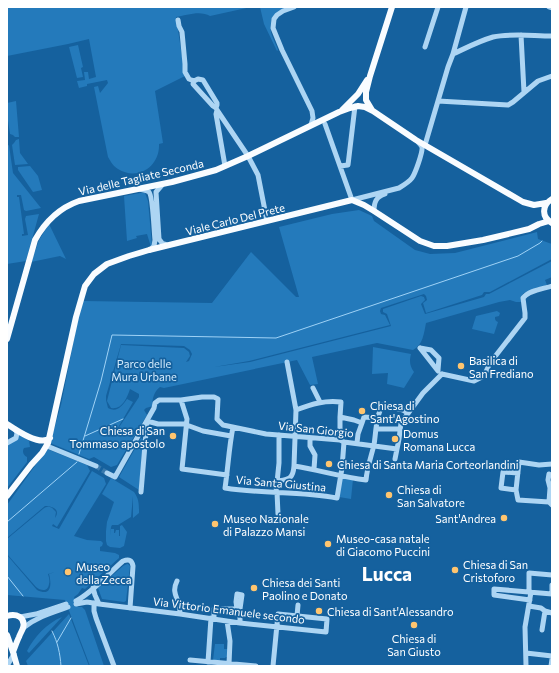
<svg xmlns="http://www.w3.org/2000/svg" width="559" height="673" font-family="Commissioner,sans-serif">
<rect width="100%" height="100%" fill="#15619e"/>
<path fill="#247abb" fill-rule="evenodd" d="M 7,7 L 251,7 L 210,16 C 201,10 186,15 176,17 L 185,76 L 155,91 L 163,143 L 159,144 C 160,167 137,181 118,169 C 113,166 111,162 108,157 L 94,87 L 98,86 L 100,93 L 108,83 L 107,80 L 87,84 L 87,86 L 79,88 L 77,81 L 85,80 L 84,72 L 88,72 L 89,79 L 96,77 L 89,39 L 68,44 L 7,56 Z
M 260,7 L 288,7 L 272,18 C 268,33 273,36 278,50 L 277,51 L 264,24 Z
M 78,45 L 83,67 L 81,68 L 83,77 L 77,78 L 69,47 Z
M 16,101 L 19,137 L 15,137 L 13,135 L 10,134 L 7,114 L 7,103 Z
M 19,139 L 20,153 L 28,164 L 15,165 L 12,145 L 14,143 L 16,140 Z
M 9,145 L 13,173 L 41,208 L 26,211 L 24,210 L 21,195 L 17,195 L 17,197 L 19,197 L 24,234 L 22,234 L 22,236 L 28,235 L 25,219 L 26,216 L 39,214 L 26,261 L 7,264 L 7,146 Z
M 30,166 L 38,176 L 42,190 L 33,192 L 18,170 L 18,167 Z
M 140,193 L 145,193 L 148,201 L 152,245 L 151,247 L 147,234 L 136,236 L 137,238 L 127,241 L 124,196 Z
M 359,210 L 372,216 L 374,221 L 415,250 L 430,254 L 455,253 L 537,232 L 538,239 L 549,243 L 552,244 L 552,259 L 490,292 L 484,292 L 482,295 L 426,313 L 423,303 L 427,300 L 426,296 L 424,294 L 381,308 L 380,311 L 381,314 L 385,315 L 390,325 L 249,361 L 214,367 L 250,362 L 391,326 L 387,314 L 383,312 L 383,309 L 421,296 L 424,297 L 425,300 L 421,304 L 425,314 L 484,297 L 486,294 L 489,294 L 552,261 L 552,277 L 545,280 L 547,285 L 524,293 C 521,295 522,298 522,302 L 516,302 L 510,300 L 499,302 L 426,323 C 424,333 423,345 413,350 L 377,343 L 312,357 L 318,384 L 310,385 L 297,360 L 164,388 L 160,387 C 155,390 151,400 153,406 L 146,408 L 144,410 L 147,415 L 117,465 L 111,467 L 94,457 L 89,459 L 50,443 L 61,405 L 79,314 L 83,301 L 212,303 L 251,252 L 296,297 L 299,297 L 279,227 L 332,214 ZM 121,344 L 184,346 L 190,350 L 192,354 L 189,361 L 186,362 L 190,356 L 189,352 L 184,348 L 121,345 L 107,401 L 111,408 C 122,410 127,398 130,389 L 139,394 L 139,397 L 112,438 L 133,402 L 127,399 C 122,406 117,413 108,408 L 106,400 L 106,396 Z
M 49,224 L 66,259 L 60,256 L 31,262 L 39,240 Z
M 497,311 L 500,313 L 499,316 L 495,317 L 495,319 L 496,321 L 498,322 L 494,334 L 472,329 L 476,316 Z
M 373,347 L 411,354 C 409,362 410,366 414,372 L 404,388 L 387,384 L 388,373 L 372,374 Z
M 19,434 L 29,441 L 30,447 L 24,448 C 22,451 23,455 27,457 L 27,462 L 7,488 L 7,445 Z
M 141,438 L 143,439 L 139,490 L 119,477 Z
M 47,449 L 87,465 L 90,471 L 57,527 L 53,524 L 52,526 L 59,529 L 92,471 L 104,478 L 106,484 L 74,536 L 87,540 L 101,541 L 103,543 L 102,546 L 100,547 L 100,551 L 115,553 L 119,555 L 119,558 L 85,589 L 82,588 L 78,594 L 74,597 L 78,607 L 82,607 L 85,610 L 104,666 L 90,666 L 65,600 L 7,595 L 7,555 L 37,590 C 51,597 52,585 49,574 L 55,572 L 48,574 C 49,577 50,581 49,584 C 48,592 41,591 36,587 L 7,554 L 7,539 L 43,509 C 48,505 52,507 56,512 L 55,518 C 61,509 52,506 45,506 L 7,538 L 7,505 Z
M 111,478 L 134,492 C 139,499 139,504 139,513 L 133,518 L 133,496 L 131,517 L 118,525 L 112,525 L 111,527 L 110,536 L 111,529 L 114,529 L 114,533 L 115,533 L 116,530 L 119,530 L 119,536 L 120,536 L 120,526 L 122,525 L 127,532 L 124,546 L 120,548 L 110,547 L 107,545 L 106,541 L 106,531 L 107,522 L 114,502 L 102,494 Z
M 342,478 L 353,479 L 351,499 L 339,497 Z
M 127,564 L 128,564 L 130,566 L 126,601 L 124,602 L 102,599 L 98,588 L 123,566 Z
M 69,614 L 89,666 L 28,666 L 26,661 Z
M 62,617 L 29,653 L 27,651 C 34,637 47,623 62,617 Z
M 215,644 L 224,644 L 224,649 L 229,649 L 228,657 L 226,657 L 225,658 L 220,658 L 220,661 L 213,660 Z"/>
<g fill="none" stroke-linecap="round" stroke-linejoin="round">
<path stroke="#9fd2f6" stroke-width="1" d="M 85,436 L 123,419
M 79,454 L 101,381 L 112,335 L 276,338 L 518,256 L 540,243 L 542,241
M 7,522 L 77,462
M 7,576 L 23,596
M 52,631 C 58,643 60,653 61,666
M 57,642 L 71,618"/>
<path stroke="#3879ad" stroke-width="5" stroke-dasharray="5 2.5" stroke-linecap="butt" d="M 96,466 L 107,473"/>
<path stroke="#add5f3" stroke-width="5" d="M 294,7 L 283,11 L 277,15 L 274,19 L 273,28 L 282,50 L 312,111 L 313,118 L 311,125
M 549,7 L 552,8
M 178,20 L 179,26 L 182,32 L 185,64 L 185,72 L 189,79 L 194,81 L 193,84 L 213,106 L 216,108
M 521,35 L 524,92
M 425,47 L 438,7
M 453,54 L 466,7
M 194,81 L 198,79 L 203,80 L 217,103 L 217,105 L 216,108 L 217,110 L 216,114 L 225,166
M 438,101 L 508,105 L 513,102 L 538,81 L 552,76
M 217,110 L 248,156 L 258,175 L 267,221
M 325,124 L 352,200 L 399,188 C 404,185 409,182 412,178 C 415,174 423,152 422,147 C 421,145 420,144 418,142
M 425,145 L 448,67 L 453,54 C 466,48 479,41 493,37 C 512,33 533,36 552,36
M 340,166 L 348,165 L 355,106
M 162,185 L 156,192 L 159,239 L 162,243 L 167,245
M 139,189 C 142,190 146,190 149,192 C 153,196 154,232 155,240 L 154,246 L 150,250
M 374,211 C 374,202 376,197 385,194
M 420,348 L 431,350 L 439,358 L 438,370
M 420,348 L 438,371
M 442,374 L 474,381 L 484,376 L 490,363 L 525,318 L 525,313 L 523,298 C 529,290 543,289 552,286
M 313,388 L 320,402
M 181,400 L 187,419 L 182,469 L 227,475
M 296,410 C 312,404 325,400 341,402 L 340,417 L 340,440
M 340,417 L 354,420 L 362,423 L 364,417 L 377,418
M 233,427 C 229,447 228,468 225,488 C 262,494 300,491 337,498 L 342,468 L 344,442
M 377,429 L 400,429
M 310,438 L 310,446 L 315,455 L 314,469
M 7,443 L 16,438 L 17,433 L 15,429
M 357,443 L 358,434 L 362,423
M 47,446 L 96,466
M 395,459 L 399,439 L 401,423 L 423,393 L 442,374
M 552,464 L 539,465 L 519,462 L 516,490 L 518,500 L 549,502 L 552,505
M 294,466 C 319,470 342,477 366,480 C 367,468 371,457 374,445 C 376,432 376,415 383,405 L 403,410 L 408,413
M 107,473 L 115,477 L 154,408 L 155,403 L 159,400 L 181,400 L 202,397 L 214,397 L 218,399 L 217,419 L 223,425 L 266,434 L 340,440 L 344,442 L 397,449
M 549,474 L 548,480 L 550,488 L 549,502
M 278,481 C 289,479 293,479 294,466 L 296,410 L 287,362
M 516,490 L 501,488 L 503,472 L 518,473
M 141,492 L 147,421 L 158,424 L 184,424 L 203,431 L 231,436
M 276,492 L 279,463 L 279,435
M 277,492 L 278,514
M 177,581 C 170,595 181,599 180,614
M 93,588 L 95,595 L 99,604
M 529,592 L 529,573 L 552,575
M 552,594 L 552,585
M 530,600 L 494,595 L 494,589 L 552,594
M 76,601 C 92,593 109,573 123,561 C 129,559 132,560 133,566 L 130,608
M 94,603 L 94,611 L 96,618 L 114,666
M 76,604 L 87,602 L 99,604 L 180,614 L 240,623 L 326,632 L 327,619 L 278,614 L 273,666
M 529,606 L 541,608 L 545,611
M 237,609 L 236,602 L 237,594 L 242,595 L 240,609
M 297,616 L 298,605
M 20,617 L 36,614 L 66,604
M 214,619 L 214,609 L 240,609 L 240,623
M 227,621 L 230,641 L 229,664
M 23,628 C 37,617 51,613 68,607
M 542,630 L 545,611 L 552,613
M 526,653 L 552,656
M 190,660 L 256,666
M 208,662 L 211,618
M 7,666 L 14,654
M 526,666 L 525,627 L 531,592
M 551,666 L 552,659"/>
<path stroke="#f9fcff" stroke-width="6" d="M 342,110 L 358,94 L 367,80
M 372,110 L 366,100 L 366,92 L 370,76 L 392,7
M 552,223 C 541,217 542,205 552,199
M 7,339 L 35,240 C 45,222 59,208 79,201 L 172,182 L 216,170 L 248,156 L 339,112 L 350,108 L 358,106 L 365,107 L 373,111 L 416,140 L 523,202 L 534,205 L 546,203
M 7,424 C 16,430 40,447 50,438
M 7,496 L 31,465 L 42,453 L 48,443 L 76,317 L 85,286 L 94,274 L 107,264 L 129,256 L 149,250 L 352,200 L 364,205 L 374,211 L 420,241 L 434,246 L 447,246 L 483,240 L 529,229 L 539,224 L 549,221
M 7,616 C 16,613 26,617 23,628 C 22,631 20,634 19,637 C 17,641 15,647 13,652
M 7,635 L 13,652 L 17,666"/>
</g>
<g fill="#ffc56f" stroke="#15619e" stroke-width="1.5">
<circle cx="461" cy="366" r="4"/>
<circle cx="362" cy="411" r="4"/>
<circle cx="173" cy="436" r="4"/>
<circle cx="395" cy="439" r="4"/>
<circle cx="329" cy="464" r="4"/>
<circle cx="389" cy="495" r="4"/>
<circle cx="504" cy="518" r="4"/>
<circle cx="215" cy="524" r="4"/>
<circle cx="328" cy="544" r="4"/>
<circle cx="455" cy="570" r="4"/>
<circle cx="68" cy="572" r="4"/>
<circle cx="254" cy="588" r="4"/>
<circle cx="319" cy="611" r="4"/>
<circle cx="414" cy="625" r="4"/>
</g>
<g text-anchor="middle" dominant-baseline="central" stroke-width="3.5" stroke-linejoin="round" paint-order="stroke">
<g font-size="11" fill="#fff" stroke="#15619e">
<text transform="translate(141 177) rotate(-13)">Via delle Tagliate Seconda</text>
<text transform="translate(235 219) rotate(-14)">Viale Carlo Del Prete</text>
<text transform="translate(316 429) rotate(6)">Via San Giorgio</text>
<text transform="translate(281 483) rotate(5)">Via Santa Giustina</text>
<text transform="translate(229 610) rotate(7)">Via Vittorio Emanuele secondo</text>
</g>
<g font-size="11" fill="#fff" stroke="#15619e" text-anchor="start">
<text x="469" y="360">Basilica di<tspan x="469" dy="13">San Frediano</tspan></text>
<text x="370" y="405">Chiesa di<tspan x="370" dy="13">Sant'Agostino</tspan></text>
<text x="165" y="430" text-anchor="end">Chiesa di San<tspan x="165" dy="13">Tommaso apostolo</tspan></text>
<text x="403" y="433">Domus<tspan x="403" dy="13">Romana Lucca</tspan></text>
<text x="337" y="464">Chiesa di Santa Maria Corteorlandini</text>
<text x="397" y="489">Chiesa di<tspan x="397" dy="13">San Salvatore</tspan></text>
<text x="223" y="518">Museo Nazionale<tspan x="223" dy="13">di Palazzo Mansi</tspan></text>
<text x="496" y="518" text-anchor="end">Sant'Andrea</text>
<text x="336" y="538">Museo-casa natale<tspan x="336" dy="13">di Giacomo Puccini</tspan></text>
<text x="463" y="564">Chiesa di San<tspan x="463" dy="13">Cristoforo</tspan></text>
<text x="76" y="566">Museo<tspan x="76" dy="13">della Zecca</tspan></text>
<text x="262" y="582">Chiesa dei Santi<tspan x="262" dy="13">Paolino e Donato</tspan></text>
<text x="327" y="611">Chiesa di Sant'Alessandro</text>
<text x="414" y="638" text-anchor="middle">Chiesa di<tspan x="414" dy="13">San Giusto</tspan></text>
</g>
<g font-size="11" fill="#d5ecfd" stroke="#15619e">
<text x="144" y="363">Parco delle<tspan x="144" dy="13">Mura Urbane</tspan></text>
</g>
<g font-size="19" font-weight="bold" fill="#fff" stroke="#15619e">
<text x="387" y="573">Lucca</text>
</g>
</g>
<rect width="559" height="673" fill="none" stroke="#ffffff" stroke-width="16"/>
</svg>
